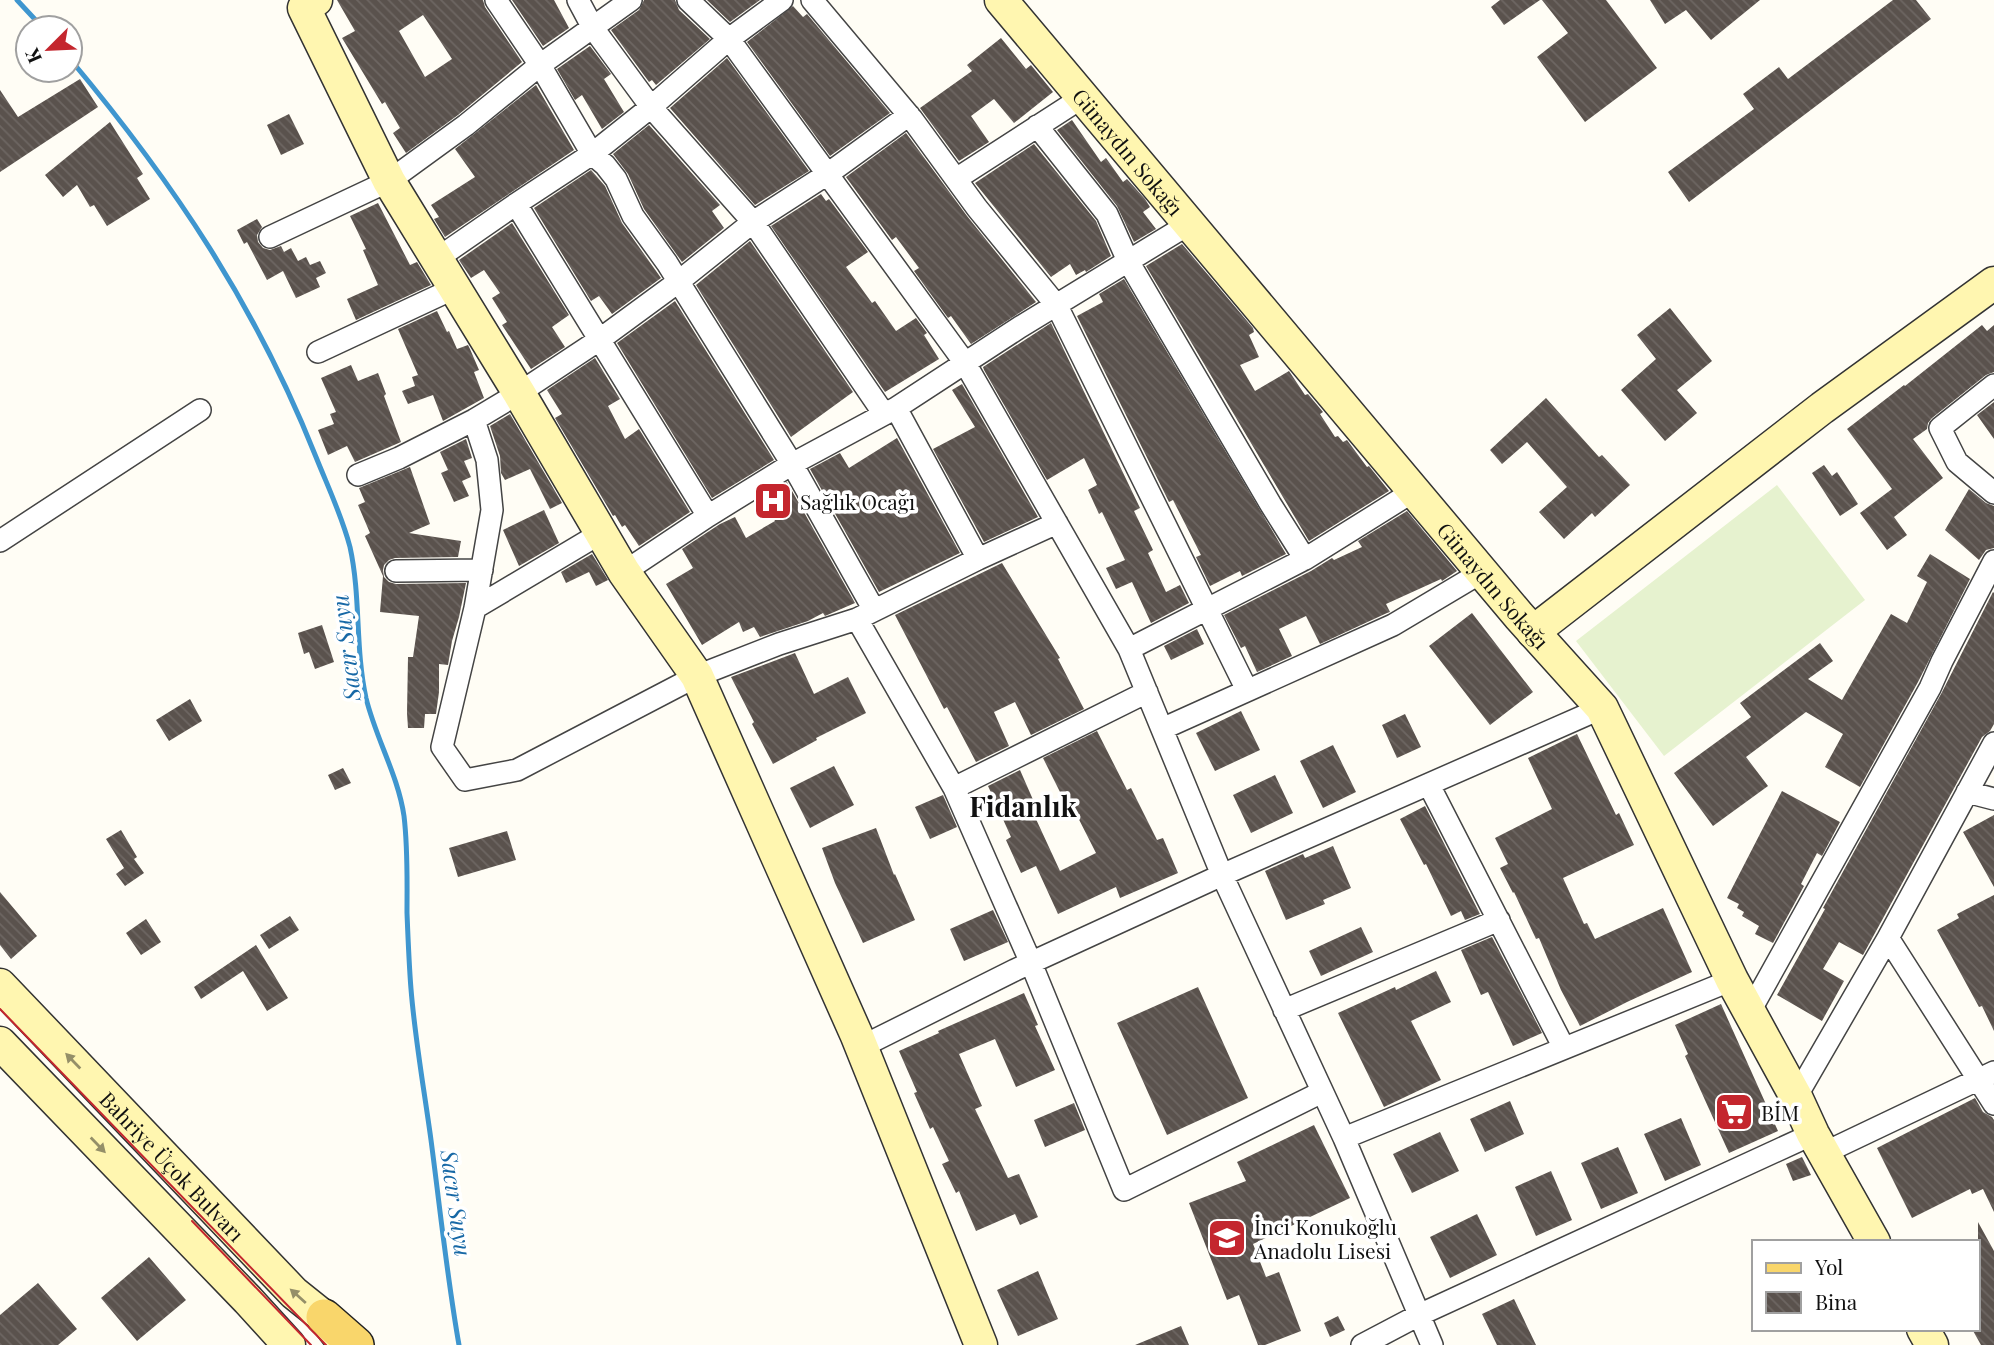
<svg xmlns="http://www.w3.org/2000/svg" width="1994" height="1345" font-family="'Playfair Display',serif">
<defs>
<pattern id="building-back-hatch" width="6" height="6" patternUnits="userSpaceOnUse" patternTransform="scale(1.75)"><rect width="6" height="6" fill="#5a524d"/><path d="M-1 5l2 2M0 0l6 6M5-1l2 2" fill="none" stroke="#6d6662"/></pattern>
</defs>
<rect width="100%" height="100%" fill="#fffdf5"/>
<path fill="#e6f2cf" d="M 1777,485 L 1865,600 L 1664,756 L 1576,641 Z"/>
<g fill="none" stroke-linecap="round" stroke-linejoin="round">
<path stroke="#3f96cf" stroke-width="5" d="M 17,0 L 43,28
M 70,59 C 174,183 256,306 316,457 C 328,487 342,516 350,547 C 361,597 355,648 366,698 C 376,739 398,775 404,816 C 408,849 407,880 407,913 C 408,938 409,964 411,989 C 415,1039 424,1089 431,1140 C 440,1208 447,1277 459,1345"/>
</g>
<path fill="url(#building-back-hatch)" fill-rule="evenodd" d="M 337,0 L 483,0 L 485,7 L 522,62 L 458,115 L 406,153 L 393,133 L 400,128 L 385,102 L 382,104 L 342,38 L 355,31 ZM 423,15 L 452,59 L 425,77 L 399,31 Z
M 512,0 L 554,0 L 569,28 L 543,46 Z
M 644,0 L 675,0 L 679,10 L 710,39 L 656,85 L 652,80 L 649,82 L 611,30 L 639,10 Z
M 707,0 L 760,0 L 730,22 Z
M 1500,0 L 1540,0 L 1504,25 L 1491,7 Z
M 1542,0 L 1606,0 L 1657,68 L 1585,122 L 1537,57 L 1568,33 Z
M 1650,0 L 1760,0 L 1711,40 L 1686,10 L 1665,24 Z
M 1893,0 L 1916,0 L 1931,19 L 1689,202 L 1668,172 L 1754,109 L 1743,94 L 1779,67 L 1788,79 Z
M 793,6 L 803,17 L 807,14 L 890,113 L 830,156 L 747,42 Z
M 1001,38 L 1026,69 L 1031,65 L 1053,92 L 1014,123 L 994,99 L 971,116 L 989,142 L 959,161 L 920,108 L 972,71 L 967,65 Z
M 590,46 L 611,74 L 604,79 L 624,112 L 602,129 L 582,95 L 575,100 L 557,69 Z
M 727,58 L 809,171 L 755,205 L 670,108 Z
M 80,79 L 98,107 L 0,172 L 0,90 L 18,117 Z
M 536,85 L 574,150 L 445,237 L 434,219 L 439,217 L 431,205 L 475,177 L 455,149 Z
M 289,114 L 304,144 L 281,155 L 267,125 Z
M 1072,120 L 1101,162 L 1106,158 L 1123,182 L 1127,179 L 1145,199 L 1150,207 L 1143,212 L 1156,229 L 1134,242 L 1117,206 L 1057,130 Z
M 110,122 L 143,174 L 137,178 L 150,199 L 107,226 L 94,205 L 90,207 L 77,185 L 63,197 L 45,175 Z
M 649,125 L 720,205 L 712,211 L 724,228 L 682,262 L 644,209 L 628,174 L 613,154 Z
M 906,133 L 967,216 L 1036,302 L 971,344 L 951,316 L 948,318 L 914,271 L 919,268 L 896,237 L 892,240 L 846,177 Z
M 1034,144 L 1096,221 L 1111,256 L 1086,272 L 1085,270 L 1076,275 L 1070,264 L 1051,277 L 975,183 Z
M 591,170 L 605,186 L 622,223 L 661,278 L 612,314 L 599,296 L 591,301 L 534,208 Z
M 821,194 L 826,201 L 829,199 L 868,252 L 846,267 L 872,303 L 875,301 L 896,331 L 916,318 L 927,333 L 924,335 L 939,359 L 885,392 L 771,226 Z
M 378,203 L 410,265 L 417,262 L 431,285 L 356,320 L 347,299 L 378,285 L 363,250 L 366,249 L 350,216 Z
M 257,219 L 262,227 L 257,235 L 258,242 L 263,248 L 270,250 L 281,246 L 284,252 L 291,248 L 298,261 L 306,257 L 310,265 L 320,261 L 326,273 L 316,278 L 320,287 L 296,298 L 283,271 L 267,280 L 247,242 L 244,244 L 237,230 Z
M 512,223 L 569,315 L 552,327 L 565,347 L 531,369 L 502,325 L 507,322 L 492,298 L 500,293 L 484,270 L 471,278 L 459,260 Z
M 750,241 L 853,392 L 791,437 L 696,285 Z
M 1182,244 L 1253,328 L 1254,332 L 1249,335 L 1259,357 L 1240,365 L 1255,391 L 1289,371 L 1305,395 L 1308,394 L 1323,412 L 1320,414 L 1335,437 L 1338,436 L 1343,442 L 1347,440 L 1367,467 L 1369,466 L 1389,491 L 1309,541 L 1146,266 Z
M 1124,279 L 1286,554 L 1242,576 L 1240,571 L 1210,586 L 1196,557 L 1201,555 L 1173,500 L 1169,502 L 1077,316 L 1103,302 L 1099,294 Z
M 675,301 L 774,460 L 712,498 L 617,343 Z
M 1670,308 L 1712,361 L 1677,390 L 1697,413 L 1665,441 L 1621,390 L 1656,359 L 1637,335 Z
M 437,311 L 447,332 L 449,331 L 457,349 L 468,345 L 470,349 L 479,370 L 474,372 L 484,398 L 443,421 L 433,395 L 408,404 L 402,391 L 415,386 L 412,377 L 418,375 L 398,329 Z
M 1051,323 L 1140,508 L 1134,511 L 1153,550 L 1148,553 L 1166,592 L 1180,585 L 1189,603 L 1151,623 L 1132,582 L 1116,589 L 1106,568 L 1125,560 L 1102,512 L 1099,514 L 1088,490 L 1097,485 L 1084,458 L 1047,480 L 984,370 L 983,367 Z
M 1982,325 L 1987,331 L 1994,325 L 1994,372 L 1986,375 L 1932,418 L 1928,423 L 1927,429 L 1913,439 L 1943,478 L 1894,517 L 1907,535 L 1887,550 L 1860,513 L 1892,489 L 1847,429 L 1904,385 L 1905,386 Z
M 595,358 L 620,399 L 608,406 L 625,439 L 639,429 L 690,512 L 639,546 L 625,525 L 622,527 L 615,515 L 613,516 L 555,418 L 562,414 L 547,390 Z
M 351,365 L 358,381 L 378,373 L 386,394 L 384,396 L 401,442 L 355,462 L 347,446 L 328,455 L 318,430 L 334,424 L 330,414 L 336,412 L 321,378 Z
M 962,384 L 1038,517 L 984,542 L 933,449 L 975,427 L 952,390 Z
M 1546,398 L 1599,457 L 1602,455 L 1630,485 L 1595,517 L 1592,513 L 1564,539 L 1539,512 L 1567,487 L 1527,442 L 1502,464 L 1490,450 Z
M 1994,402 L 1994,439 L 1977,415 Z
M 510,414 L 562,503 L 550,509 L 530,469 L 505,480 L 501,473 L 500,456 L 490,426 Z
M 897,438 L 960,553 L 879,592 L 810,469 L 840,453 L 849,468 Z
M 466,439 L 472,458 L 464,461 L 471,477 L 462,481 L 469,496 L 454,502 L 441,473 L 448,470 L 440,452 Z
M 1824,465 L 1832,476 L 1837,472 L 1858,504 L 1840,516 L 1812,473 Z
M 410,467 L 430,524 L 409,533 L 461,541 L 458,557 L 395,558 L 389,560 L 384,565 L 383,570 L 384,577 L 389,582 L 396,584 L 466,583 L 459,617 L 452,641 L 448,665 L 439,664 L 439,692 L 436,714 L 425,714 L 424,728 L 408,728 L 407,713 L 408,657 L 413,657 L 419,616 L 380,612 L 383,576 L 365,536 L 370,533 L 358,505 L 365,502 L 359,488 Z
M 787,482 L 855,603 L 825,616 L 823,613 L 808,621 L 760,637 L 754,627 L 743,632 L 739,622 L 702,645 L 666,584 L 693,568 L 682,549 L 720,524 L 735,517 L 746,538 L 775,521 L 761,498 Z
M 1969,489 L 1986,503 L 1994,506 L 1994,548 L 1986,550 L 1979,560 L 1945,530 Z
M 544,510 L 559,543 L 519,566 L 503,530 Z
M 1407,511 L 1457,571 L 1442,581 L 1441,579 L 1386,604 L 1390,612 L 1387,613 L 1320,644 L 1306,616 L 1279,629 L 1292,656 L 1257,672 L 1245,646 L 1241,648 L 1224,615 L 1311,571 L 1332,558 L 1334,560 L 1362,547 L 1358,541 Z
M 592,554 L 608,580 L 596,586 L 589,572 L 566,583 L 561,572 Z
M 1930,554 L 1970,579 L 1918,682 L 1860,787 L 1825,767 L 1843,734 L 1806,712 L 1746,757 L 1768,786 L 1713,826 L 1674,773 L 1751,717 L 1740,703 L 1820,643 L 1833,661 L 1808,679 L 1842,700 L 1891,614 L 1907,623 L 1927,582 L 1917,576 Z
M 1002,563 L 1060,658 L 1058,659 L 1084,709 L 1031,735 L 1015,702 L 994,712 L 1009,746 L 976,762 L 947,707 L 944,709 L 895,615 Z
M 1993,592 L 1994,593 L 1994,724 L 1990,731 L 1982,737 L 1863,955 L 1839,942 L 1823,969 L 1844,981 L 1822,1021 L 1777,995 L 1825,909 L 1823,908 L 1941,694 Z
M 1472,613 L 1533,692 L 1490,725 L 1429,646 Z
M 322,625 L 334,662 L 315,669 L 309,652 L 304,654 L 298,633 Z
M 1197,629 L 1204,644 L 1171,660 L 1164,646 Z
M 795,653 L 814,694 L 848,677 L 866,713 L 816,738 L 817,740 L 773,764 L 752,724 L 754,722 L 731,677 Z
M 190,699 L 202,721 L 169,741 L 156,720 Z
M 1241,711 L 1260,750 L 1215,771 L 1196,733 Z
M 1405,714 L 1421,747 L 1397,758 L 1382,725 Z
M 1097,731 L 1127,790 L 1131,788 L 1157,840 L 1163,838 L 1178,873 L 1120,898 L 1116,887 L 1058,914 L 1036,866 L 1021,873 L 1006,840 L 1011,837 L 988,786 L 1020,770 L 1034,802 L 1029,804 L 1060,871 L 1096,853 L 1065,792 L 1061,794 L 1043,758 Z
M 1577,734 L 1616,815 L 1619,813 L 1634,845 L 1563,878 L 1584,924 L 1587,923 L 1595,939 L 1663,908 L 1692,972 L 1627,1002 L 1580,1026 L 1561,990 L 1539,938 L 1536,939 L 1514,892 L 1513,893 L 1500,868 L 1508,864 L 1495,838 L 1552,809 L 1528,758 Z
M 1333,745 L 1356,792 L 1323,808 L 1300,761 Z
M 834,766 L 854,805 L 810,828 L 790,788 Z
M 343,768 L 351,783 L 335,790 L 328,775 Z
M 1275,775 L 1293,813 L 1251,833 L 1233,795 Z
M 1782,791 L 1840,822 L 1822,856 L 1817,853 L 1801,884 L 1804,886 L 1773,943 L 1755,934 L 1759,926 L 1742,916 L 1744,912 L 1737,908 L 1739,904 L 1727,898 Z
M 943,795 L 957,827 L 930,839 L 915,807 Z
M 1425,806 L 1480,914 L 1465,920 L 1461,911 L 1451,916 L 1426,864 L 1424,865 L 1400,819 Z
M 1994,815 L 1994,887 L 1963,832 Z
M 876,828 L 894,875 L 895,874 L 915,920 L 863,943 L 835,883 L 822,848 Z
M 121,830 L 137,857 L 134,859 L 144,873 L 125,886 L 116,874 L 124,868 L 106,839 Z
M 507,831 L 516,860 L 458,877 L 449,848 Z
M 1333,846 L 1351,888 L 1323,900 L 1325,904 L 1286,920 L 1265,871 L 1303,854 L 1305,858 Z
M 0,892 L 37,936 L 11,959 L 0,945 Z
M 1994,895 L 1994,1031 L 1982,1006 L 1979,1007 L 1937,930 L 1959,918 L 1957,914 Z
M 993,910 L 1008,942 L 964,961 L 950,929 Z
M 290,916 L 299,930 L 269,949 L 260,935 Z
M 146,919 L 161,942 L 141,955 L 126,933 Z
M 1361,927 L 1373,952 L 1321,976 L 1309,951 Z
M 1492,937 L 1542,1033 L 1513,1046 L 1488,992 L 1481,995 L 1461,950 Z
M 256,945 L 288,998 L 267,1011 L 243,971 L 201,999 L 194,987 Z
M 1436,971 L 1451,1002 L 1411,1021 L 1441,1080 L 1384,1107 L 1338,1013 L 1395,987 L 1396,990 Z
M 1198,987 L 1248,1098 L 1167,1135 L 1117,1023 Z
M 1024,993 L 1038,1025 L 1035,1026 L 1055,1070 L 1016,1087 L 995,1039 L 959,1054 L 982,1106 L 975,1109 L 1008,1178 L 1019,1174 L 1038,1217 L 1020,1225 L 1015,1214 L 976,1231 L 959,1191 L 956,1193 L 942,1164 L 949,1161 L 933,1127 L 930,1129 L 914,1093 L 917,1092 L 899,1051 L 939,1033 L 938,1031 Z
M 1721,1004 L 1778,1131 L 1729,1153 L 1685,1056 L 1688,1054 L 1675,1025 Z
M 1975,1098 L 1983,1112 L 1992,1117 L 1994,1120 L 1994,1212 L 1983,1189 L 1972,1194 L 1970,1189 L 1912,1218 L 1877,1148 Z
M 1510,1101 L 1524,1134 L 1485,1152 L 1470,1119 Z
M 1074,1103 L 1085,1130 L 1045,1147 L 1034,1120 Z
M 1681,1118 L 1701,1165 L 1665,1181 L 1644,1134 Z
M 1314,1125 L 1350,1198 L 1253,1244 L 1266,1277 L 1279,1272 L 1301,1331 L 1265,1345 L 1258,1345 L 1239,1295 L 1227,1300 L 1189,1203 L 1246,1181 L 1237,1162 Z
M 1440,1132 L 1459,1171 L 1412,1193 L 1393,1154 Z
M 1618,1147 L 1638,1193 L 1601,1209 L 1581,1163 Z
M 1802,1157 L 1811,1175 L 1793,1181 L 1786,1164 Z
M 1551,1171 L 1572,1220 L 1536,1236 L 1515,1187 Z
M 1477,1214 L 1497,1255 L 1450,1278 L 1430,1237 Z
M 1978,1222 L 1994,1251 L 1994,1345 L 1981,1345 L 1972,1329 L 1978,1329 Z
M 149,1257 L 186,1300 L 137,1341 L 101,1298 Z
M 1038,1271 L 1058,1319 L 1018,1336 L 997,1290 Z
M 38,1283 L 77,1329 L 58,1345 L 0,1345 L 0,1315 Z
M 1514,1299 L 1536,1345 L 1497,1345 L 1482,1314 Z
M 1338,1316 L 1345,1330 L 1330,1337 L 1324,1323 Z
M 1181,1326 L 1189,1345 L 1135,1345 Z"/>
<g fill="none" stroke-linecap="round" stroke-linejoin="round">
<defs>
<path id="street" d="M 496,0 L 540,65 L 592,154 L 605,165 L 616,179 L 633,216 L 667,263 L 792,464 L 874,610
M 578,0 L 593,28 L 651,107 L 753,222 L 884,414
M 688,0 L 729,39 L 965,363 L 1129,649 L 1222,875 L 1344,1138 L 1432,1345
M 812,0 L 912,119 L 977,208 L 1057,306 L 1247,690
M 1037,126 L 1107,214 L 1128,261 L 1271,505 L 1305,559
M 956,179 L 1083,97
M 516,204 L 708,516
M 270,237 L 389,181 L 466,125 L 540,65 L 631,0
M 438,258 L 516,204 L 592,154 L 651,107 L 729,39 L 782,0
M 318,352 L 455,288
M 1994,385 L 1940,428 L 1957,462 L 1994,493
M 896,408 L 978,559
M 474,420 L 487,460 L 492,510 L 475,608 L 442,747 L 465,780 L 517,770 L 697,676 L 779,644 L 857,619 L 978,559 L 1057,523
M 358,475 L 399,458 L 474,420 L 519,393 L 599,340 L 678,282 L 753,222 L 829,173 L 909,115
M 0,541 L 200,410
M 396,571 L 482,570
M 624,572 L 708,516 L 792,464 L 896,408 L 1020,327 L 1189,224
M 475,608 L 601,533
M 857,619 L 954,788 L 1031,963 L 1124,1190 L 1322,1092
M 1129,649 L 1305,559 L 1414,491
M 1162,729 L 1393,625 L 1482,572
M 1429,785 L 1564,1048
M 954,788 L 1147,692
M 1967,792 L 1994,799
M 1888,938 L 1994,1104
M 1284,1010 L 1499,920
M 1749,1013 L 1930,688 L 1942,661 L 1994,561
M 861,1047 L 1015,970 L 1222,875 L 1602,708
M 1796,1097 L 1888,938 L 1994,743
M 1344,1138 L 1732,980
M 1824,1153 L 1994,1072
M 1362,1345 L 1419,1315 L 1813,1134"/>
<g id="secondary">
<path d="M 316,0 L 304,8 L 389,181 L 519,393 L 624,572 L 697,676 L 857,1036 L 981,1345"/>
<path id="s1" d="M 1001,0 L 1519,616 L 1602,708 L 1732,980 L 1796,1097 L 1813,1134 L 1874,1242"/>
<path d="M 1533,632 L 1822,408 L 1994,283"/>
<path id="s2" d="M 0,985 L 294,1293 L 324,1317 L 340,1338"/>
<path d="M 0,1043 L 248,1300 L 289,1345"/>
<path d="M 1923,1329 L 1932,1345"/>
</g>
<path id="primary" d="M 324,1317 L 356,1345"/>
</defs>
<use href="#street" stroke="#444" stroke-width="24"/>
<use href="#secondary" stroke="#333" stroke-width="35"/>
<use href="#primary" stroke="#222" stroke-width="38"/>
<use href="#street" stroke="#fff" stroke-width="21"/>
<use href="#secondary" stroke="#fff6b0" stroke-width="32"/>
<use href="#primary" stroke="#f9d66b" stroke-width="35"/>
<path stroke="#c4262e" stroke-width="2" d="M 0,1009 L 326,1345
M 192,1221 L 311,1345"/>
</g>
<defs><path id="oneway-solid" d="M-6-.8H1V-3.2L6.5 0L1 3.2V.8H-6Z" transform="scale(1.75)"/></defs>
<g fill="#948f68">
<use href="#oneway-solid" transform="translate(73 1061) rotate(-134)"/>
<use href="#oneway-solid" transform="translate(98 1145) rotate(46)"/>
<use href="#oneway-solid" transform="translate(298 1296) rotate(-138)"/>
</g>
<defs>
<symbol id="hospital-square" viewBox="-11 -11 22 22"><rect x="-9" y="-9" width="18" height="18" rx="4" fill="#c4262e" stroke="#fff"/><path d="M-5-5h3v3.5h4V-5h3V5h-3V1.5h-4V5h-3Z" fill="#fff"/></symbol>
<symbol id="supermarket-square" viewBox="-11 -11 22 22"><rect x="-9" y="-9" width="18" height="18" rx="4" fill="#c4262e" stroke="#fff"/><path d="M-6-5.5h2.5l.6 2H6L4.5 2H-2.5L-4.4-4H-6ZM-1.5 3.2a1.3 1.3 0 1 0 .1 0ZM3 3.2a1.3 1.3 0 1 0 .1 0Z" fill="#fff"/></symbol>
<symbol id="school-square" viewBox="-11 -11 22 22"><rect x="-9" y="-9" width="18" height="18" rx="4" fill="#c4262e" stroke="#fff"/><path d="M0-5L7-2L0 1L-7-2ZM-4 1L0 2.5L4 1V4Q0 6-4 4Z" fill="#fff"/></symbol>
</defs>
<g fill-rule="evenodd">
<use href="#hospital-square" x="751" y="479" width="44" height="44"/>
<use href="#supermarket-square" x="1712" y="1090" width="44" height="44"/>
<use href="#school-square" x="1205" y="1216" width="44" height="44"/>
</g>
<g text-anchor="middle" dominant-baseline="central" stroke-width="7" stroke-linejoin="round" paint-order="stroke">
<g font-size="21" fill="#111" stroke="#fff">
<text stroke="none"><textPath href="#s1" startOffset="198">Günaydın Sokağı</textPath></text>
<text stroke="none"><textPath href="#s1" startOffset="765">Günaydın Sokağı</textPath></text>
<text stroke="none"><textPath href="#s2" startOffset="250">Bahriye Üçok Bulvarı</textPath></text>
</g>
<g font-size="21" fill="#111" stroke="#fff" text-anchor="start">
<text x="800" y="501">Sağlık Ocağı</text>
<text x="1761" y="1112">BİM</text>
<text x="1254" y="1226">İnci Konukoğlu<tspan x="1254" dy="24">Anadolu Lisesi</tspan></text>
</g>
<g font-size="23" font-style="italic" fill="#1768a6" stroke="#fff">
<text transform="translate(345 648) rotate(-97)">Sacır Suyu</text>
<text transform="translate(457 1203) rotate(82)">Sacır Suyu</text>
</g>
<g font-size="28" font-weight="bold" fill="#111" stroke="#fff">
<text x="1023" y="805">Fidanlık</text>
</g>
</g>
<rect x="1752" y="1240" width="228" height="91" fill="#ffffff" stroke="#a0a0a0" stroke-width="2"/>
<rect x="1766" y="1263" width="35" height="10" fill="#f9d66b" stroke="#a0a0a0" stroke-width="2"/>
<text x="1815" y="1275" font-size="21" fill="#111111">Yol</text>
<rect x="1766" y="1292" width="35" height="21" fill="url(#building-back-hatch)" stroke="#a0a0a0" stroke-width="2"/>
<text x="1815" y="1310" font-size="21" fill="#111111">Bina</text>
<g transform="translate(49 49) rotate(246)"><circle r="33" fill="#ffffff" stroke="#a0a0a0" stroke-width="2"/>
<path d="M0-5L12 26L0 18L-12 26Z" fill="#c4262e"/>
<text y="-10" font-size="19" font-weight="bold" text-anchor="middle" fill="#111111">K</text>
</g>
</svg>
